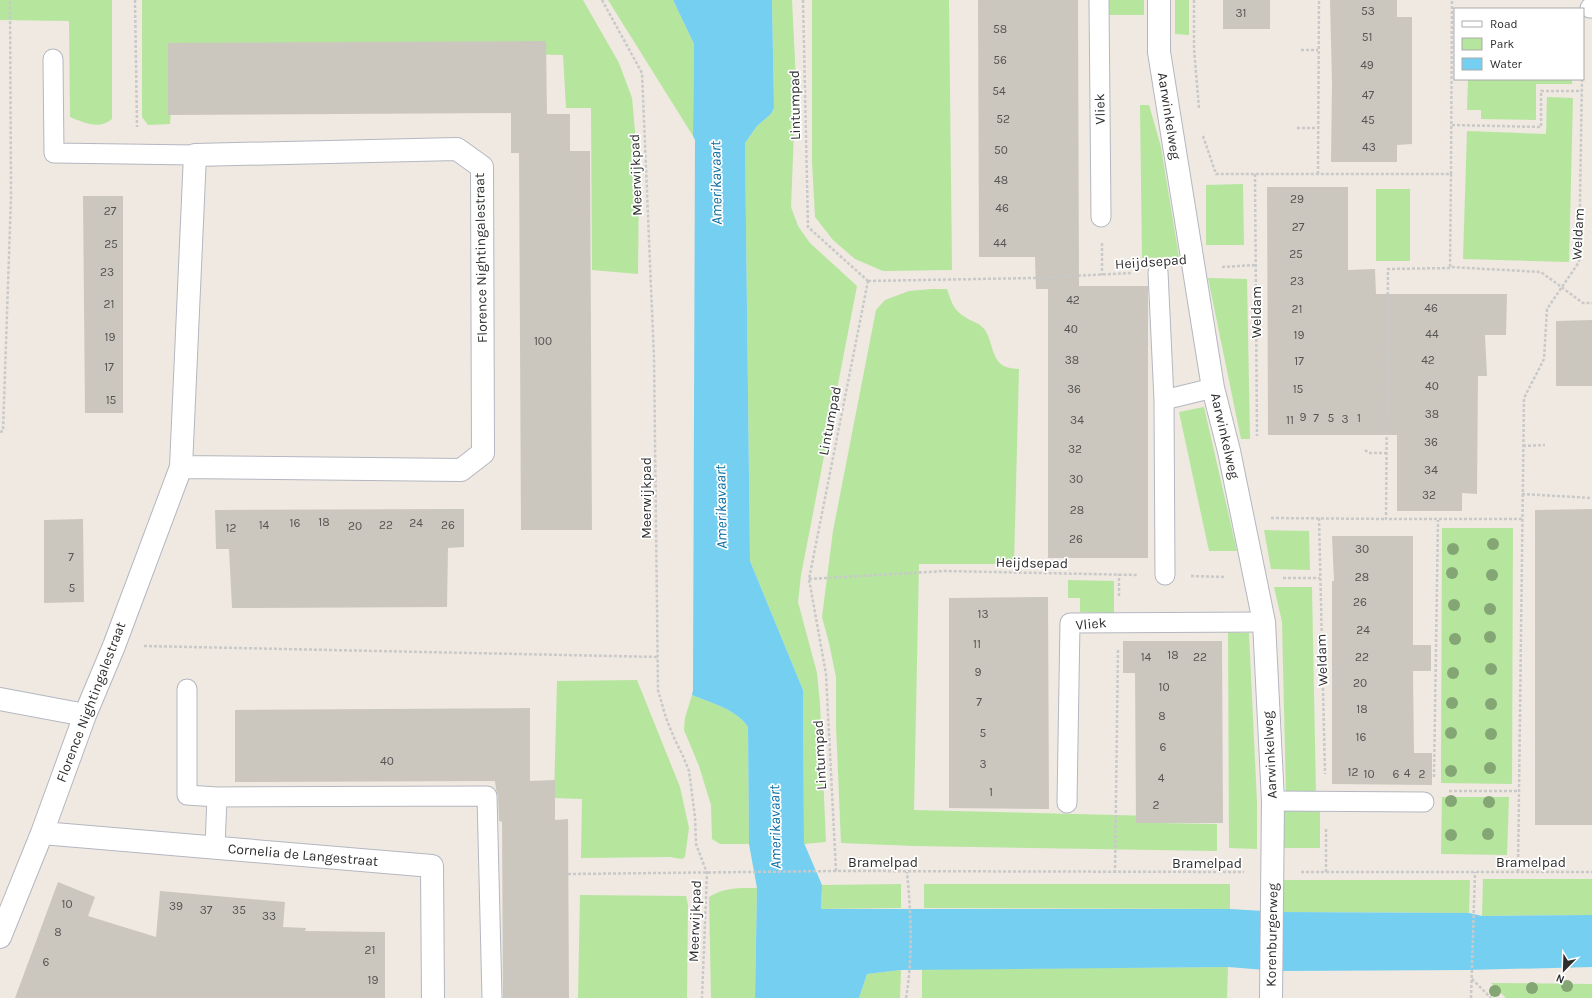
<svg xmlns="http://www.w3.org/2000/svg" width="1592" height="998" font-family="Karla,sans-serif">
<rect width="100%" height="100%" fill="#efe9e1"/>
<path fill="#b6e59e" d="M 0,0 L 112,0 L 112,119 C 99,130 85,123 70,117 L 69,21 L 0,20 Z
M 142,0 L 583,0 L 619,63 L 632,98 L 639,174 L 638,274 L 592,270 L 591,108 L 566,108 L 563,55 L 176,47 L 170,124 L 148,125 L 142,117 Z
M 608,0 L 673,0 L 694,44 L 693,136 Z
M 772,0 L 792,0 L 796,81 L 791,207 L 798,226 L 810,243 L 857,286 L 801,575 L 798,602 L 817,673 L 820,704 L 826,842 L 804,844 L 803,690 L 750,561 L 745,143 L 757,126 L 771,114 L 774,108 Z
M 812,0 L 949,0 L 952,270 L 883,271 L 855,259 L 833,240 L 815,217 L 812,161 Z
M 1109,0 L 1144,0 L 1144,15 L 1109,15 Z
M 1175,0 L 1189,0 L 1189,35 L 1175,34 Z
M 1468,79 L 1572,79 L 1572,84 L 1536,84 L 1536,120 L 1481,119 L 1481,110 L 1467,110 Z
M 1547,97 L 1573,98 L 1569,262 L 1463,259 L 1467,131 L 1546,134 Z
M 1140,105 L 1149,105 L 1161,147 L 1179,257 L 1142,258 Z
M 1243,184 L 1244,245 L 1206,245 L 1206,185 Z
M 1376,189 L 1410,189 L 1410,261 L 1376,261 Z
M 1208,278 L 1247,279 L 1250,439 L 1241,439 Z
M 932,289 L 947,289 C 952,305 955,312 970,320 C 974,322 978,323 981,326 C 994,336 989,360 1006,367 C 1010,368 1015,369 1019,369 L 1014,564 L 919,564 L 914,810 L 1155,816 L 1159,823 L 1217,824 L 1217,851 L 914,846 L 841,843 L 836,726 L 836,677 L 829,643 L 822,617 L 833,531 L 876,310 L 885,300 L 909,291 Z
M 1204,407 L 1237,551 L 1209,551 L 1179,412 Z
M 1442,528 L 1513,528 L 1512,784 L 1441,783 Z
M 1264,530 L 1309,531 L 1310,570 L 1271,569 Z
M 1068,580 L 1114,581 L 1114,613 L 1080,612 L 1080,598 L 1068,598 Z
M 1274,587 L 1312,587 L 1316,795 L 1286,795 L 1282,622 Z
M 1228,632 L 1249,633 L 1257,802 L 1257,849 L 1229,848 Z
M 637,680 L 680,787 L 689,828 L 685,857 L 682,859 L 670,857 L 581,858 L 582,799 L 554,798 L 557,681 Z
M 692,695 C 711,703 736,709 748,727 L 749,844 L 720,844 L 712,839 L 711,805 L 699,766 L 684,730 L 685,718 Z
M 1442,797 L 1509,797 L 1507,855 L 1441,854 Z
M 1283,811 L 1320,811 L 1320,848 L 1283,848 Z
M 1483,879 L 1592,879 L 1592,915 L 1482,916 Z
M 1279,880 L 1470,880 L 1469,913 L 1279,912 Z
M 901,884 L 901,908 L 821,909 L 822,885 Z
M 924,884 L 1230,884 L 1230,909 L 924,908 Z
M 757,888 L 755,998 L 711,998 L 709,897 C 725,887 739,888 757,888 Z
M 580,895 L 686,896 L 688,905 L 687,998 L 578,998 Z
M 1228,967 L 1227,998 L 922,998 L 922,969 Z
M 901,970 L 900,998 L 859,998 L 867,974 Z
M 1491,983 L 1592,984 L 1592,998 L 1506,998 Z"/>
<path fill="#75cff0" d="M 673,0 L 772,0 L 774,108 L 771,114 L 757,126 L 745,143 L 750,561 L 803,690 L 804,843 L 822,885 L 821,909 L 1230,909 L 1279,912 L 1469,913 L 1482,916 L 1592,915 L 1592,967 L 1467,970 L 1279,971 L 1228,967 L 901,970 L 867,974 L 859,998 L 755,998 L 757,888 L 749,844 L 748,727 C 736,709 711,703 692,695 L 693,690 L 695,140 L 693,136 L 694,44 Z"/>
<path fill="#cbc7bf" d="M 978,0 L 1078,0 L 1079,286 L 1148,286 L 1148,558 L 1048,558 L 1048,289 L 1036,289 L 1035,257 L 979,257 Z
M 1223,0 L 1270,0 L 1270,29 L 1223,29 Z
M 1330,0 L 1397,0 L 1397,17 L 1412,17 L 1412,144 L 1397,145 L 1397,162 L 1331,162 L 1332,82 Z
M 546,41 L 547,114 L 570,114 L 570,151 L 590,151 L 592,530 L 521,530 L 519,153 L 511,153 L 511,113 L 168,115 L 168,43 Z
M 1267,187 L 1348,187 L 1348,270 L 1375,269 L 1376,294 L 1507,294 L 1506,335 L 1485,335 L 1487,376 L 1478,376 L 1477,494 L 1462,493 L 1462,511 L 1397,511 L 1397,435 L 1268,435 Z
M 83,196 L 123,196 L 123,413 L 85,413 Z
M 1592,320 L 1592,386 L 1556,386 L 1556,321 Z
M 464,509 L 464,547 L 448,548 L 447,607 L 232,608 L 229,549 L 216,549 L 215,510 Z
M 1592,509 L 1592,825 L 1535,825 L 1535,510 Z
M 83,519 L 84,602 L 44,603 L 44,520 Z
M 1332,536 L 1413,536 L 1413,645 L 1431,645 L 1431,671 L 1413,671 L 1414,753 L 1432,753 L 1432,785 L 1332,784 L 1332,581 L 1334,581 Z
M 1048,597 L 1049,809 L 949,808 L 949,598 Z
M 1123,641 L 1222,641 L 1223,823 L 1136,823 L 1135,673 L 1123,673 Z
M 530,708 L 530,781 L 555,780 L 555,820 L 568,819 L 569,998 L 503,998 L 502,822 L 499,821 L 498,796 L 496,789 L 495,781 L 235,782 L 235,710 Z
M 58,882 L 95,897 L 88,916 L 156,937 L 160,891 L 285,902 L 283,927 L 306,928 L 305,931 L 385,932 L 385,998 L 15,998 Z"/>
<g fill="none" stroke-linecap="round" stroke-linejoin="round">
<defs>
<path id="service" d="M 1099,0 L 1101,217
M 1590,8 L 1592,8
M 53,59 L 54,153 L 195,155
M 1158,272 L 1164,400 L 1165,575
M 1164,400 L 1213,388
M 187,689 L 187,795 L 217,797
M 1273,801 L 1424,802
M 1067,803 L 1070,623 L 1264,622
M 215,847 L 217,797 L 487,796 L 492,998"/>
<path id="minor" d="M 1159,0 L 1159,52 L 1213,388 L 1229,451 L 1264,622 L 1273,801 L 1271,998
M 0,699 L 85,715
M 42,833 L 432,866 L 433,998
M 0,937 L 42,833 L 85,715 L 114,646 L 181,467 L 195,155 L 457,149 L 482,167 L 483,453 L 461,470 L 181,467"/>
</defs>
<use href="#service" stroke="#b4b7c1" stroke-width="21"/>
<use href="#minor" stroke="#b4b7c1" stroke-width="24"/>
<path stroke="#c9c9c9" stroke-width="2.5" stroke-dasharray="3 2" stroke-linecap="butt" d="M 135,0 L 137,127
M 602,0 L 642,73 L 654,358 L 658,690 L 666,718 L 675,740 L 683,756 L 689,771 L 695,817 L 696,844 L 707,873 L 702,998
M 803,0 L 808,227 L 868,281
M 1194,0 L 1194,49 L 1199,108
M 1301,50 L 1318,50
M 1452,125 L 1541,127 L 1541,91 L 1582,91
M 1297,128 L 1318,128
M 1203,136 L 1216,174 L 1451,174 L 1450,267 L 1541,272 L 1583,303 L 1592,303
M 1255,174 L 1257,436
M 1318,174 L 1319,0
M 1451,174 L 1452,0
M 1102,243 L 1102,275
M 1222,267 L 1255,265
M 1450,268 L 1388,269 L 1386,519 L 1522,519
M 868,281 L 1034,278 L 1132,273
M 0,432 L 3,431 L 11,197 L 10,0
M 1523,446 L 1545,445
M 1365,450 L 1369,453 L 1386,453
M 1522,494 L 1592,498
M 1271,518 L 1386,519
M 1319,518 L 1325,774
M 1191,576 L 1226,577
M 1283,578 L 1320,578
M 809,579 L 945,571 L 1138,575
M 1119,596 L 1119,574
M 144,646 L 658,657
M 1434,777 L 1438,520
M 1449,791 L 1519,791
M 836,871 L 826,674 L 809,579 L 868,281
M 1301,872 L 1592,872
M 1326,872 L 1326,829
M 1518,872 L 1524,398 L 1544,359 L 1547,309 L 1579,262 L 1582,79
M 1115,873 L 1118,649
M 568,874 L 836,871 L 1244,872
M 1472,979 L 1491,998
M 906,998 C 913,957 911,913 907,872
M 1471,998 L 1475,872"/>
<use href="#service" stroke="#fff" stroke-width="19"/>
<use href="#minor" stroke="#fff" stroke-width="22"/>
</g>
<g fill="#84a574">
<circle cx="1493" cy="544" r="6"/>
<circle cx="1453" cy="549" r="6"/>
<circle cx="1452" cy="573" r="6"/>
<circle cx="1492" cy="575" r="6"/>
<circle cx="1454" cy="605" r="6"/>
<circle cx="1490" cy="609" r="6"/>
<circle cx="1490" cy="637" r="6"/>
<circle cx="1455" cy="639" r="6"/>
<circle cx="1491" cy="669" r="6"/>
<circle cx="1453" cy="673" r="6"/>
<circle cx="1452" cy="703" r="6"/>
<circle cx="1491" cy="704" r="6"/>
<circle cx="1451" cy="733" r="6"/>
<circle cx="1491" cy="734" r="6"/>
<circle cx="1490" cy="768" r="6"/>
<circle cx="1451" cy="771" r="6"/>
<circle cx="1451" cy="801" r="6"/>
<circle cx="1489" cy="802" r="6"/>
<circle cx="1488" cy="834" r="6"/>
<circle cx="1451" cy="835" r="6"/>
<circle cx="1567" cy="986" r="6"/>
<circle cx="1532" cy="988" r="6"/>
<circle cx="1495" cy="991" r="6"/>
</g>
<g text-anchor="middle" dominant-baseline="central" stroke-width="3.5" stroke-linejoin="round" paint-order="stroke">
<g font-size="12" fill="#555452">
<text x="1368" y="11">53</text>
<text x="1241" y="13">31</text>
<text x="1000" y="29">58</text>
<text x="1367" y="37">51</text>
<text x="1000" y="60">56</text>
<text x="1367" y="65">49</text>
<text x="999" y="91">54</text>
<text x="1368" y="95">47</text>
<text x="1003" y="119">52</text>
<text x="1368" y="120">45</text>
<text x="1369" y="147">43</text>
<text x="1001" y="150">50</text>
<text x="1001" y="180">48</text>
<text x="1297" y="199">29</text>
<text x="1002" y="208">46</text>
<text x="110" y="211">27</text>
<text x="1298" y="227">27</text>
<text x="1000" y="243">44</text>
<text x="111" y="244">25</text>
<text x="1296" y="254">25</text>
<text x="107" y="272">23</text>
<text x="1297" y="281">23</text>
<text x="1073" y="300">42</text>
<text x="109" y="304">21</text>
<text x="1431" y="308">46</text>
<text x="1297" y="309">21</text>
<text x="1071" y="329">40</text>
<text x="1432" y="334">44</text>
<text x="1299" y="335">19</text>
<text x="110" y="337">19</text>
<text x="543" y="341">100</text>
<text x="1072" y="360">38</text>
<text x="1428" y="360">42</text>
<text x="1299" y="361">17</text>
<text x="109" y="367">17</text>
<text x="1432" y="386">40</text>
<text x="1074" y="389">36</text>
<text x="1298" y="389">15</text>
<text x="111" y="400">15</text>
<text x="1432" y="414">38</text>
<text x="1303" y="417">9</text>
<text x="1316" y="418">7</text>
<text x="1331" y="418">5</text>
<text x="1359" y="418">1</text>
<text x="1345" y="419">3</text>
<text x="1077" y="420">34</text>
<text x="1290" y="420">11</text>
<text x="1431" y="442">36</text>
<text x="1075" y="449">32</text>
<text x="1431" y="470">34</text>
<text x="1076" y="479">30</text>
<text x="1429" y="495">32</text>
<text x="1077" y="510">28</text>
<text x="324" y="522">18</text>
<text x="295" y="523">16</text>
<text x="416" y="523">24</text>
<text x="264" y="525">14</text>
<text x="386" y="525">22</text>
<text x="448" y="525">26</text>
<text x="355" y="526">20</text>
<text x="231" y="528">12</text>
<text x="1076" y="539">26</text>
<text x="1362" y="549">30</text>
<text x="71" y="557">7</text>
<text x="1362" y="577">28</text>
<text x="72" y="588">5</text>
<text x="1360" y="602">26</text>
<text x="983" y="614">13</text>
<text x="1363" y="630">24</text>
<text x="977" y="644">11</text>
<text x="1173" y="655">18</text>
<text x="1146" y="657">14</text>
<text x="1200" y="657">22</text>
<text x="1362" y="657">22</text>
<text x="978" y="672">9</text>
<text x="1360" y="683">20</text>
<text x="1164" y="687">10</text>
<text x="979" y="702">7</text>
<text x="1362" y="709">18</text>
<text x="1162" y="716">8</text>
<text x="983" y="733">5</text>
<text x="1361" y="737">16</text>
<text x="1163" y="747">6</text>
<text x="387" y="761">40</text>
<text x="983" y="764">3</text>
<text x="1353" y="772">12</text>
<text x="1407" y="773">4</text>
<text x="1369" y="774">10</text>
<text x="1396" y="774">6</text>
<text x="1422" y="774">2</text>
<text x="1161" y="778">4</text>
<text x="991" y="792">1</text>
<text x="1156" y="805">2</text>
<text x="67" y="904">10</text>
<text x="176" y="906">39</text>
<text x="206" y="910">37</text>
<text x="239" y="910">35</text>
<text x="269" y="916">33</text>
<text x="58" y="932">8</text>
<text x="370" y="950">21</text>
<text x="46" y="962">6</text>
<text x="373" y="980">19</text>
</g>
<g font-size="14" fill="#2e2e2e" stroke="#fff">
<text transform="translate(795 105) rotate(-91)">Lintumpad</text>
<text transform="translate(1100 109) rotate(-91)">Vliek</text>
<text transform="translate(1169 116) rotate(81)">Aarwinkelweg</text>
<text transform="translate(636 175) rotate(-92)">Meerwijkpad</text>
<text transform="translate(1578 234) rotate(-87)">Weldam</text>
<text transform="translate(481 258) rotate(-91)">Florence Nightingalestraat</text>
<text transform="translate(1151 262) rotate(-4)">Heijdsepad</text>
<text transform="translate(1256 312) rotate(-90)">Weldam</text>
<text transform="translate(830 421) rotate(-79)">Lintumpad</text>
<text transform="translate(1225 436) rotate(77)">Aarwinkelweg</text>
<text transform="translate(646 498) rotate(-90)">Meerwijkpad</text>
<text transform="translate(1032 563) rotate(1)">Heijdsepad</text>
<text transform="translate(1091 624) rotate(-5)">Vliek</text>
<text transform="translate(1322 660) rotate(-92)">Weldam</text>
<text transform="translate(91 702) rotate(-69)">Florence Nightingalestraat</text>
<text transform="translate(820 755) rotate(-93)">Lintumpad</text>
<text transform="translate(1270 755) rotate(-93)">Aarwinkelweg</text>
<text transform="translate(303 855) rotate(5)">Cornelia de Langestraat</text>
<text x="883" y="862">Bramelpad</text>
<text x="1531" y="862">Bramelpad</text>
<text x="1207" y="863">Bramelpad</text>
<text transform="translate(695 921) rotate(-88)">Meerwijkpad</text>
<text transform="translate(1272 935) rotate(-89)">Korenburgerweg</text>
</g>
<g font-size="15" font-style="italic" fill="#0d6fa3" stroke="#fff">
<text transform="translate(716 183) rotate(-91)">Amerikavaart</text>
<text transform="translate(721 507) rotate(-91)">Amerikavaart</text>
<text transform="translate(775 827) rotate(-91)">Amerikavaart</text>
</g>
</g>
<rect x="1454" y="8" width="130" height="72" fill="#ffffff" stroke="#ababab"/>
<rect x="1462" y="21" width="20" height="6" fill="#ffffff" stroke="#ababab"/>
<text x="1490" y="28" font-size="12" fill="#2e2e2e">Road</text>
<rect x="1462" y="38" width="20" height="12" fill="#b6e59e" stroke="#ababab"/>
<text x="1490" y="48" font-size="12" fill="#2e2e2e">Park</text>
<rect x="1462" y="58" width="20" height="12" fill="#75cff0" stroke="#ababab"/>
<text x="1490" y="68" font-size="12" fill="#2e2e2e">Water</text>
<g transform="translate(1564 970) rotate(203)" stroke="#ffffff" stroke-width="3" paint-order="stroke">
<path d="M0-3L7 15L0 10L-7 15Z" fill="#2e2e2e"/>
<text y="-6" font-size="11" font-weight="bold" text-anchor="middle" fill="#2e2e2e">N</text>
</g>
</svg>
